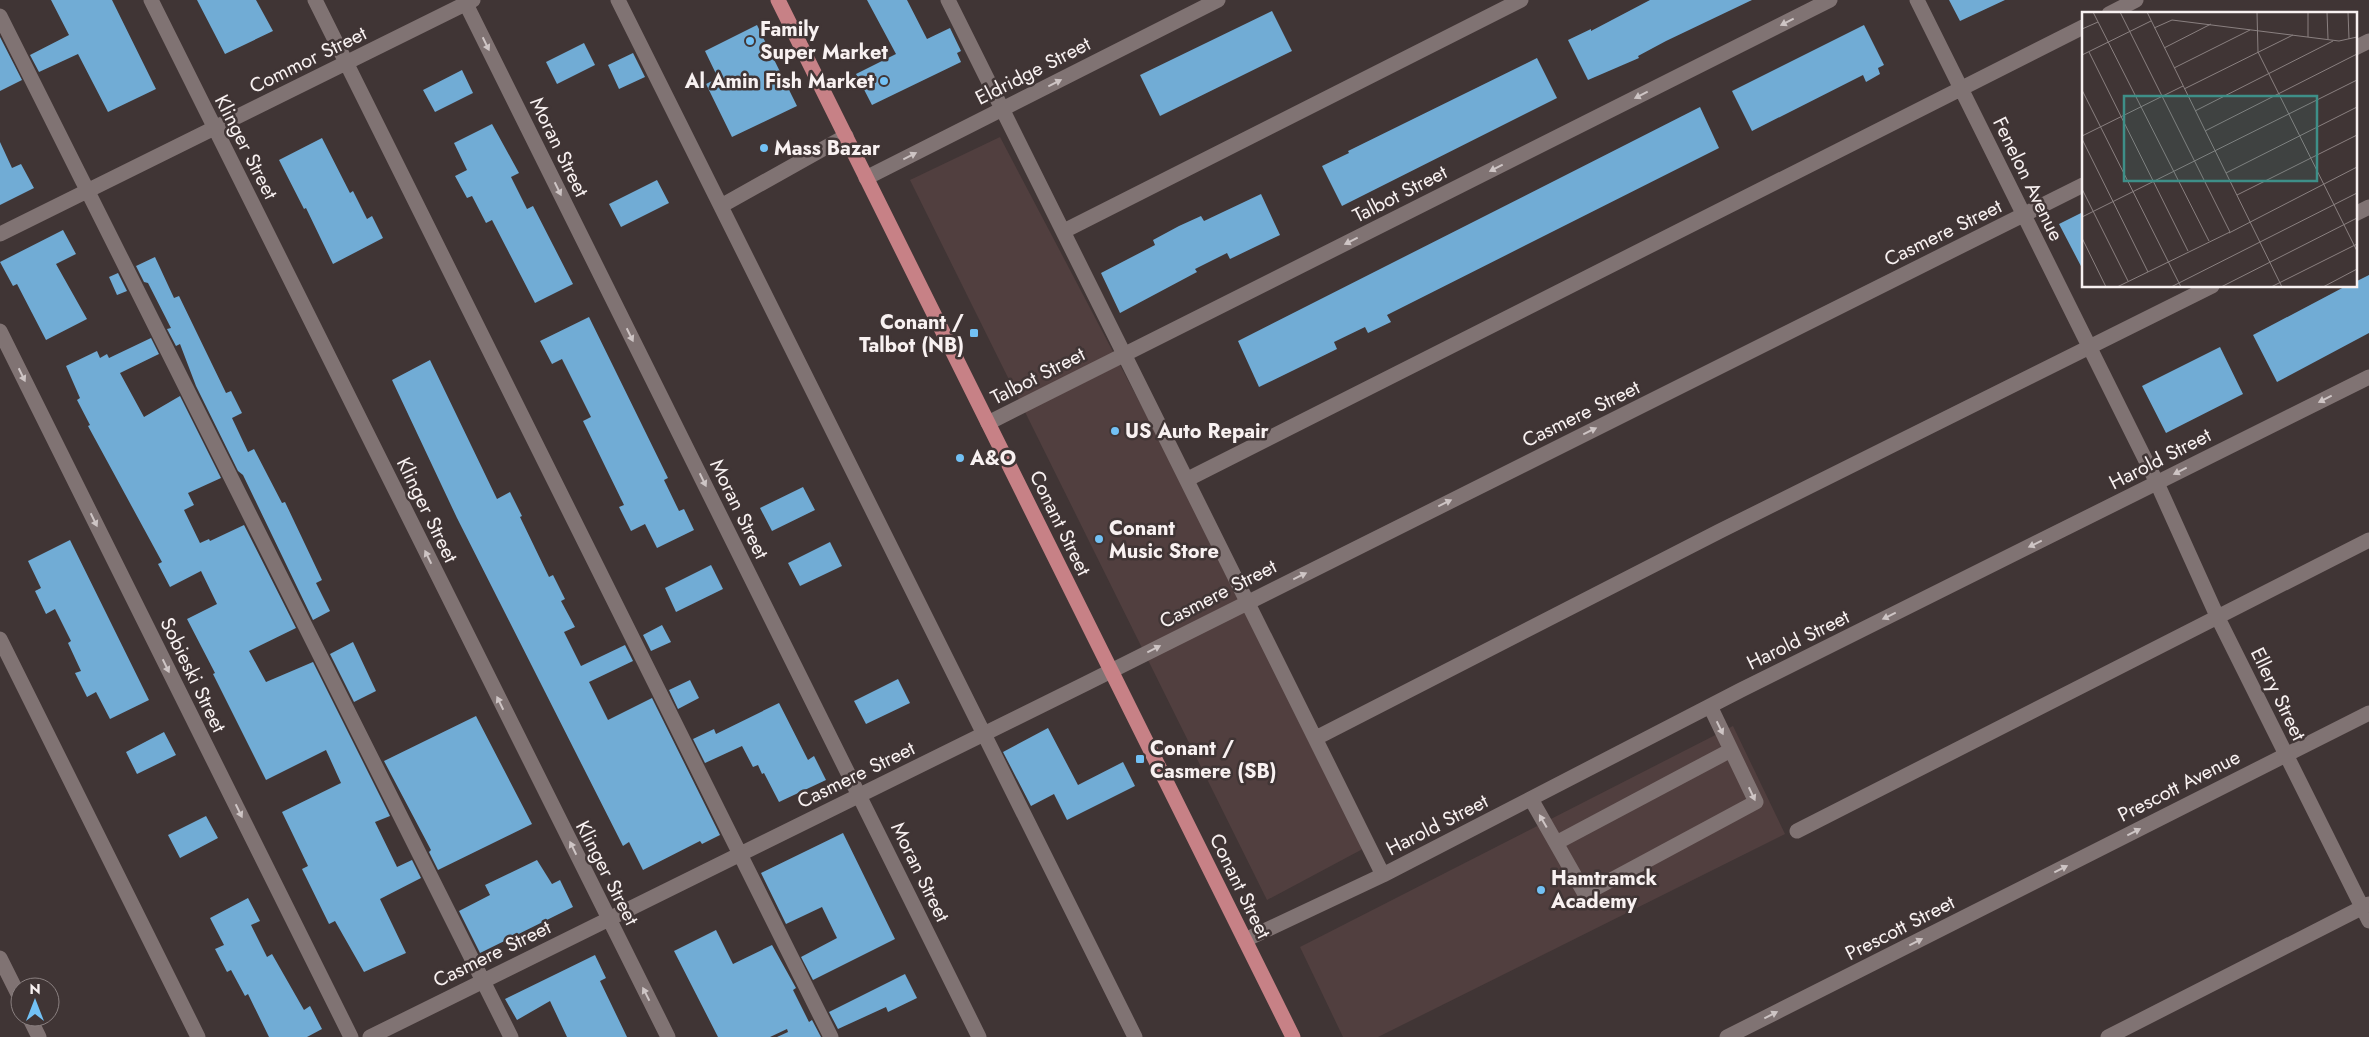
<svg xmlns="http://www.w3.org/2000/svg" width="2369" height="1037" font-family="Jost,sans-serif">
<rect width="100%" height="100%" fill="#403535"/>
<path fill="#513f3f" d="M 1000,137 L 1372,844 L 1267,900 L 910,180 Z
M 1733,726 L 1785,834 L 1378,1037 L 1343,1037 L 1300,947 Z"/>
<path fill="#71acd5" d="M 51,0 L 112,0 L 156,89 L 108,112 L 78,54 L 39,72 L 30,55 L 69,35 Z
M 197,0 L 256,0 L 273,31 L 225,54 Z
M 867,0 L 907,0 L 927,39 L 950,28 L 961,51 L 957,53 L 961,62 L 872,105 L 856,74 L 896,54 Z
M 1650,0 L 1752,0 L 1666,41 L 1638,56 L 1639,58 L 1588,80 L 1568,40 L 1591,29 L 1591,31 Z
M 1949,0 L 2005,0 L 1960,21 Z
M 1272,11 L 1292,51 L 1160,116 L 1140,75 Z
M 757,25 L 797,106 L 732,137 L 706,84 L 718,78 L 705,51 Z
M 1864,25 L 1884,65 L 1878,68 L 1880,74 L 1866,82 L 1863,75 L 1752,131 L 1732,91 Z
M 0,37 L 22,80 L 0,91 Z
M 584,43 L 595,65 L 557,84 L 546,62 Z
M 633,53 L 645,77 L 619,89 L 608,65 Z
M 1537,58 L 1557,98 L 1342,206 L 1322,166 L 1349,153 L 1348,151 Z
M 462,70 L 473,93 L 435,112 L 423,90 Z
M 1700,107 L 1719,148 L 1387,315 L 1391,322 L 1368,333 L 1365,327 L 1334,342 L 1337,349 L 1259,387 L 1238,341 Z
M 492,124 L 519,173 L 511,177 L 527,209 L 533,206 L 573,284 L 535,303 L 492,220 L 486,223 L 472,196 L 467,198 L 455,176 L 467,170 L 454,143 Z
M 322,138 L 350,193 L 353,191 L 367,219 L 372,216 L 383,238 L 333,264 L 306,208 L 304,209 L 279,160 Z
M 0,142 L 12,168 L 21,164 L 34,188 L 0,205 Z
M 657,180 L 669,203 L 621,227 L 609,204 Z
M 1261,194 L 1280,235 L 1230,259 L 1227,253 L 1195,269 L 1197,272 L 1120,313 L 1101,273 L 1155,245 L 1153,240 L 1179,226 L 1201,216 L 1204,221 Z
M 2083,212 L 2083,270 L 2059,224 Z
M 63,230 L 76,254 L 56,264 L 87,319 L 46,340 L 17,284 L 13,286 L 0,262 Z
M 155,257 L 174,298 L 179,296 L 226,393 L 231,391 L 242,413 L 232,418 L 248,452 L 254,449 L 282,503 L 285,502 L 322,580 L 316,583 L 330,611 L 313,620 L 243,475 L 238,471 L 196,386 L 180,344 L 176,346 L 167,329 L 171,328 L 148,283 L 144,282 L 136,266 Z
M 118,273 L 127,291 L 117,295 L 109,277 Z
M 2369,275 L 2369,333 L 2277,382 L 2253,335 L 2329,295 L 2346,286 L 2355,286 L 2355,282 Z
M 589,317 L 668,478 L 664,480 L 679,511 L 684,509 L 694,530 L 657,548 L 645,524 L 631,531 L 619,507 L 624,505 L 583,421 L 591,417 L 562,359 L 552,364 L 540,341 Z
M 151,338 L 159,354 L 120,373 L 144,417 L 180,396 L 221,478 L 188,493 L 194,505 L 184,510 L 200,543 L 209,539 L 210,541 L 244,525 L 296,628 L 249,651 L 266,682 L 313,662 L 390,816 L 375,822 L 397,867 L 412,860 L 421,878 L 380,899 L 406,953 L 364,972 L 335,921 L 329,924 L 302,869 L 308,866 L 282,812 L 341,783 L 326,750 L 266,780 L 213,674 L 215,673 L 187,619 L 217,604 L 201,571 L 170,587 L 158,564 L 162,562 L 88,426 L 90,425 L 77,400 L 80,398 L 66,366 L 97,351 L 100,358 L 107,354 L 109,358 Z
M 2220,347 L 2243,394 L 2166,433 L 2142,386 Z
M 430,360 L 497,499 L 510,492 L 522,516 L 520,517 L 549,577 L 553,575 L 565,599 L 561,601 L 575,627 L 564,632 L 581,666 L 625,645 L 633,661 L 589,682 L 608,720 L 652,698 L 720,835 L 702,844 L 700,841 L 643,870 L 629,842 L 623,846 L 457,518 L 392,380 Z
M 803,487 L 815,510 L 772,531 L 760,508 Z
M 70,540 L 149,700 L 110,719 L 96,692 L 87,697 L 75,673 L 81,671 L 68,643 L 71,641 L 55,609 L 46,614 L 35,591 L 41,588 L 28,561 Z
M 830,542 L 842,566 L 800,586 L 788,563 Z
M 711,565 L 723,589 L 676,612 L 665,588 Z
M 662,625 L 671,642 L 651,651 L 643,635 Z
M 353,642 L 376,691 L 354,702 L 330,654 Z
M 898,679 L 910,703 L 866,724 L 854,701 Z
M 690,680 L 699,698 L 678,709 L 669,690 Z
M 779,703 L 808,760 L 814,756 L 826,780 L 779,802 L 764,773 L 762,774 L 758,765 L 753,767 L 742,746 L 705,763 L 693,739 L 714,729 L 716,734 Z
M 476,716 L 532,824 L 438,870 L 429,852 L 431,850 L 384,761 Z
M 1048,728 L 1078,785 L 1123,762 L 1135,786 L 1067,820 L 1054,794 L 1031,806 L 1003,752 Z
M 164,732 L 176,755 L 137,774 L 126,752 Z
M 206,816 L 218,838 L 180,858 L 168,835 Z
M 843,833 L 895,939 L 813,980 L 801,957 L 837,938 L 822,907 L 786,924 L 761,873 Z
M 537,860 L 552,884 L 560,880 L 573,907 L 480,953 L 459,911 L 490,895 L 485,885 Z
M 248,898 L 260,921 L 251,925 L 267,957 L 272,954 L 304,1010 L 310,1006 L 322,1029 L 307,1037 L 269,1037 L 248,994 L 245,996 L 231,970 L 227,972 L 215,949 L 224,945 L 210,918 Z
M 716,930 L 733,964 L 772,945 L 796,988 L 793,990 L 809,1022 L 812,1020 L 821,1037 L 777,1037 L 788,1032 L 787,1029 L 770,1037 L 718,1037 L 674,951 Z
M 595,955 L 606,978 L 600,981 L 627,1037 L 567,1037 L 550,1001 L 517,1020 L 505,999 Z
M 905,974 L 917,998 L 888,1012 L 886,1007 L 838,1029 L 829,1012 Z"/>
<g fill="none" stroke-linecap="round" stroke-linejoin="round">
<path stroke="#807373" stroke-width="15" d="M 151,0 L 668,1037
M 315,0 L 831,1037
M 464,0 L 979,1037
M 618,0 L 1135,1037
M 948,0 L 1383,875
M 1917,0 L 2157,483 L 2217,616 L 2369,921
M 2109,14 L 2136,0
M 0,16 L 511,1037
M 2355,48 L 2369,41
M 866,178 L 1218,0
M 721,206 L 846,136
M 2355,214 L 2369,207
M 1064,231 L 1521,0
M 0,234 L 473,0
M 0,331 L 351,1037
M 988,423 L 1830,0
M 1188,479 L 2083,27
M 0,639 L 198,1037
M 1316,738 L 1720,531 L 2212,286
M 1531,799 L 1585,894 L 1756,802 L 1710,706
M 1797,831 L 2369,540
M 1556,843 L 1731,750
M 1245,940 L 1383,875 L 1741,690 L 2369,377
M 0,958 L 20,998
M 29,1017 L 39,1037
M 370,1037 L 1087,683 L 2083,185
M 1727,1037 L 2369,713
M 2108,1037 L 2369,904"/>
<path stroke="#c78186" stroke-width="15" d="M 778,0 L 1293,1037"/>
</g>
<defs><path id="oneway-solid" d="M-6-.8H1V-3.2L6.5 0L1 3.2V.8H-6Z" transform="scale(1.25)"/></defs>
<g fill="#cec5c5">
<use href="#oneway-solid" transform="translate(1787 22) rotate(153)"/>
<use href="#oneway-solid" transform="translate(486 44) rotate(64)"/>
<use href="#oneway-solid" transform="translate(1055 83) rotate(-27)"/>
<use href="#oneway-solid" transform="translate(1641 95) rotate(153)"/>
<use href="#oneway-solid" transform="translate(910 156) rotate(-27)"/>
<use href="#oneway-solid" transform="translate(1496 168) rotate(153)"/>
<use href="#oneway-solid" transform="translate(558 189) rotate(64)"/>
<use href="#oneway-solid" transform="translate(1351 241) rotate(153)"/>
<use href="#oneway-solid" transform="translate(630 335) rotate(64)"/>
<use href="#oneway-solid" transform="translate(22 375) rotate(64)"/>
<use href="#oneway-solid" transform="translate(2325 399) rotate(153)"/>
<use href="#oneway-solid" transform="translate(1590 431) rotate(-26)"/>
<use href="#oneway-solid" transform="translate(2180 471) rotate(153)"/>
<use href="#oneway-solid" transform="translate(703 480) rotate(64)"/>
<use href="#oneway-solid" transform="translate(1445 503) rotate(-26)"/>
<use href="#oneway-solid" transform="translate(94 520) rotate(64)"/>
<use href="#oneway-solid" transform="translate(2035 544) rotate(154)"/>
<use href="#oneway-solid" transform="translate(428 557) rotate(-116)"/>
<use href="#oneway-solid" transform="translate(1300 576) rotate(-26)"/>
<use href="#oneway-solid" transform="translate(1889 616) rotate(154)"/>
<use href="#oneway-solid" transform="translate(1154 649) rotate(-27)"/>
<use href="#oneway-solid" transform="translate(166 666) rotate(64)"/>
<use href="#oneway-solid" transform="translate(500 703) rotate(-116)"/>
<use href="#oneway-solid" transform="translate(1720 728) rotate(64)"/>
<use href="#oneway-solid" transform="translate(1752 794) rotate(65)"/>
<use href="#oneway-solid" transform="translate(239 811) rotate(64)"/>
<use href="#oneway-solid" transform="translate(1543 821) rotate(-120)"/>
<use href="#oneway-solid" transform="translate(2134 832) rotate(-27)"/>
<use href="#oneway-solid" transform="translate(573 848) rotate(-116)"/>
<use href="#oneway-solid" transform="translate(2061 869) rotate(-27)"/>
<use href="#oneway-solid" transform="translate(1916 942) rotate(-27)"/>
<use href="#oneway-solid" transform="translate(646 994) rotate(-117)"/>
<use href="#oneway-solid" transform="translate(1771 1015) rotate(-27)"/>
</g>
<g fill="#72c1f5" stroke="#403535" stroke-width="2">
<circle cx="750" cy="41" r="5"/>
<circle cx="884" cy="81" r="5"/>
<circle cx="764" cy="148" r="5"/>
<rect x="969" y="328" width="10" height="10" rx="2.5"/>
<circle cx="1115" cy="431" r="5"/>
<circle cx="960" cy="458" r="5"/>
<circle cx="1099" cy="539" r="5"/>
<rect x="1135" y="754" width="10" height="10" rx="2.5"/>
<circle cx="1541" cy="890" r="5"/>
</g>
<g text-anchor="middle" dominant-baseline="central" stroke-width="5" stroke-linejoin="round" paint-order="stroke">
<g font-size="20" font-weight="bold" fill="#f8f1f1" stroke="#403535" text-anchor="start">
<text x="760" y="29">Family<tspan x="760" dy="23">Super Market</tspan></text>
<text x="874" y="81" text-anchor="end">Al Amin Fish Market</text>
<text x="774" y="148">Mass Bazar</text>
<text x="964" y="322" text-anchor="end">Conant /<tspan x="964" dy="23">Talbot (NB)</tspan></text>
<text x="1125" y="431">US Auto Repair</text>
<text x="970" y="458">A&amp;O</text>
<text x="1109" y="528">Conant<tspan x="1109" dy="23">Music Store</tspan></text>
<text x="1150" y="748">Conant /<tspan x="1150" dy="23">Casmere (SB)</tspan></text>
<text x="1551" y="878">Hamtramck<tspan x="1551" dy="23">Academy</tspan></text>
</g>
<g font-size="20" fill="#f8f1f1" stroke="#403535">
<text transform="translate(308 60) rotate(-26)">Commor Street</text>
<text transform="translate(1033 71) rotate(-27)">Eldridge Street</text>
<text transform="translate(246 147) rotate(63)">Klinger Street</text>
<text transform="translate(559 147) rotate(64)">Moran Street</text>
<text transform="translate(2028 179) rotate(64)">Fenelon Avenue</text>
<text transform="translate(1400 194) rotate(-27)">Talbot Street</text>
<text transform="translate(1943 233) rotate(-26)">Casmere Street</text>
<text transform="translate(1038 376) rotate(-27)">Talbot Street</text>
<text transform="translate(1581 414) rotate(-26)">Casmere Street</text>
<text transform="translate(2160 459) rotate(-27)">Harold Street</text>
<text transform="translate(739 509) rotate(64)">Moran Street</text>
<text transform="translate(427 510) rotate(64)">Klinger Street</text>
<text transform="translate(1060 523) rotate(64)">Conant Street</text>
<text transform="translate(1218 594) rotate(-27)">Casmere Street</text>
<text transform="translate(1798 640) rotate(-26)">Harold Street</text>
<text transform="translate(193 675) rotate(64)">Sobieski Street</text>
<text transform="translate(2278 694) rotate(64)">Ellery Street</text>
<text transform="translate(856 775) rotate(-26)">Casmere Street</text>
<text transform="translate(2179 786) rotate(-27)">Prescott Avenue</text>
<text transform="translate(1437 825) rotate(-27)">Harold Street</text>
<text transform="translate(920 872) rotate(64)">Moran Street</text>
<text transform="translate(607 873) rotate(63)">Klinger Street</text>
<text transform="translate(1240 886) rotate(64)">Conant Street</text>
<text transform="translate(1900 928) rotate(-27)">Prescott Street</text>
<text transform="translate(492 954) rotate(-26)">Casmere Street</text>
</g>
</g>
<g transform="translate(2082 12)">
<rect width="275" height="275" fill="#403535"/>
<path fill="none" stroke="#8a8080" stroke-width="1" d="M 11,0 L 127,229M 65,0 L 200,275M 175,0 L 176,40 L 275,239M 226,0 L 226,25M 245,0 L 246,27M 266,0 L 267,27M 72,16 L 90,8 L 257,29 L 275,25M 0,17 L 16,10M 82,36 L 129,12M 7,40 L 106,239M 0,43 L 69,9M 92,56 L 168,18M 102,77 L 211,23M 0,78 L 99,275M 113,99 L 251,29M 123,119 L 275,42M 0,124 L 101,74M 0,127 L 66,260M 144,161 L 275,95M 0,177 L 46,269M 155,183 L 275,123M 0,205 L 275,68M 147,221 L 275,155M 0,226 L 24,275M 35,275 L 148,220 L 38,0M 89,275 L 275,181M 139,275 L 275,206M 189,275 L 275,232M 241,275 L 275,257"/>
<path fill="#3e8f88" fill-opacity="0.15" stroke="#3e8f88" stroke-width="2.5" d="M 42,84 L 235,84 L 235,169 L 42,169 Z"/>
<rect width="275" height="275" fill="none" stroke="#f8f1f1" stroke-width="2.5"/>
</g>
<g transform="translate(35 1002)"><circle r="24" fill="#403535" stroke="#8a8080"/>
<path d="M0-4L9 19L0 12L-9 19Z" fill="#72c1f5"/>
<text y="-8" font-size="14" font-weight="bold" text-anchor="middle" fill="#f8f1f1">N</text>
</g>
</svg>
